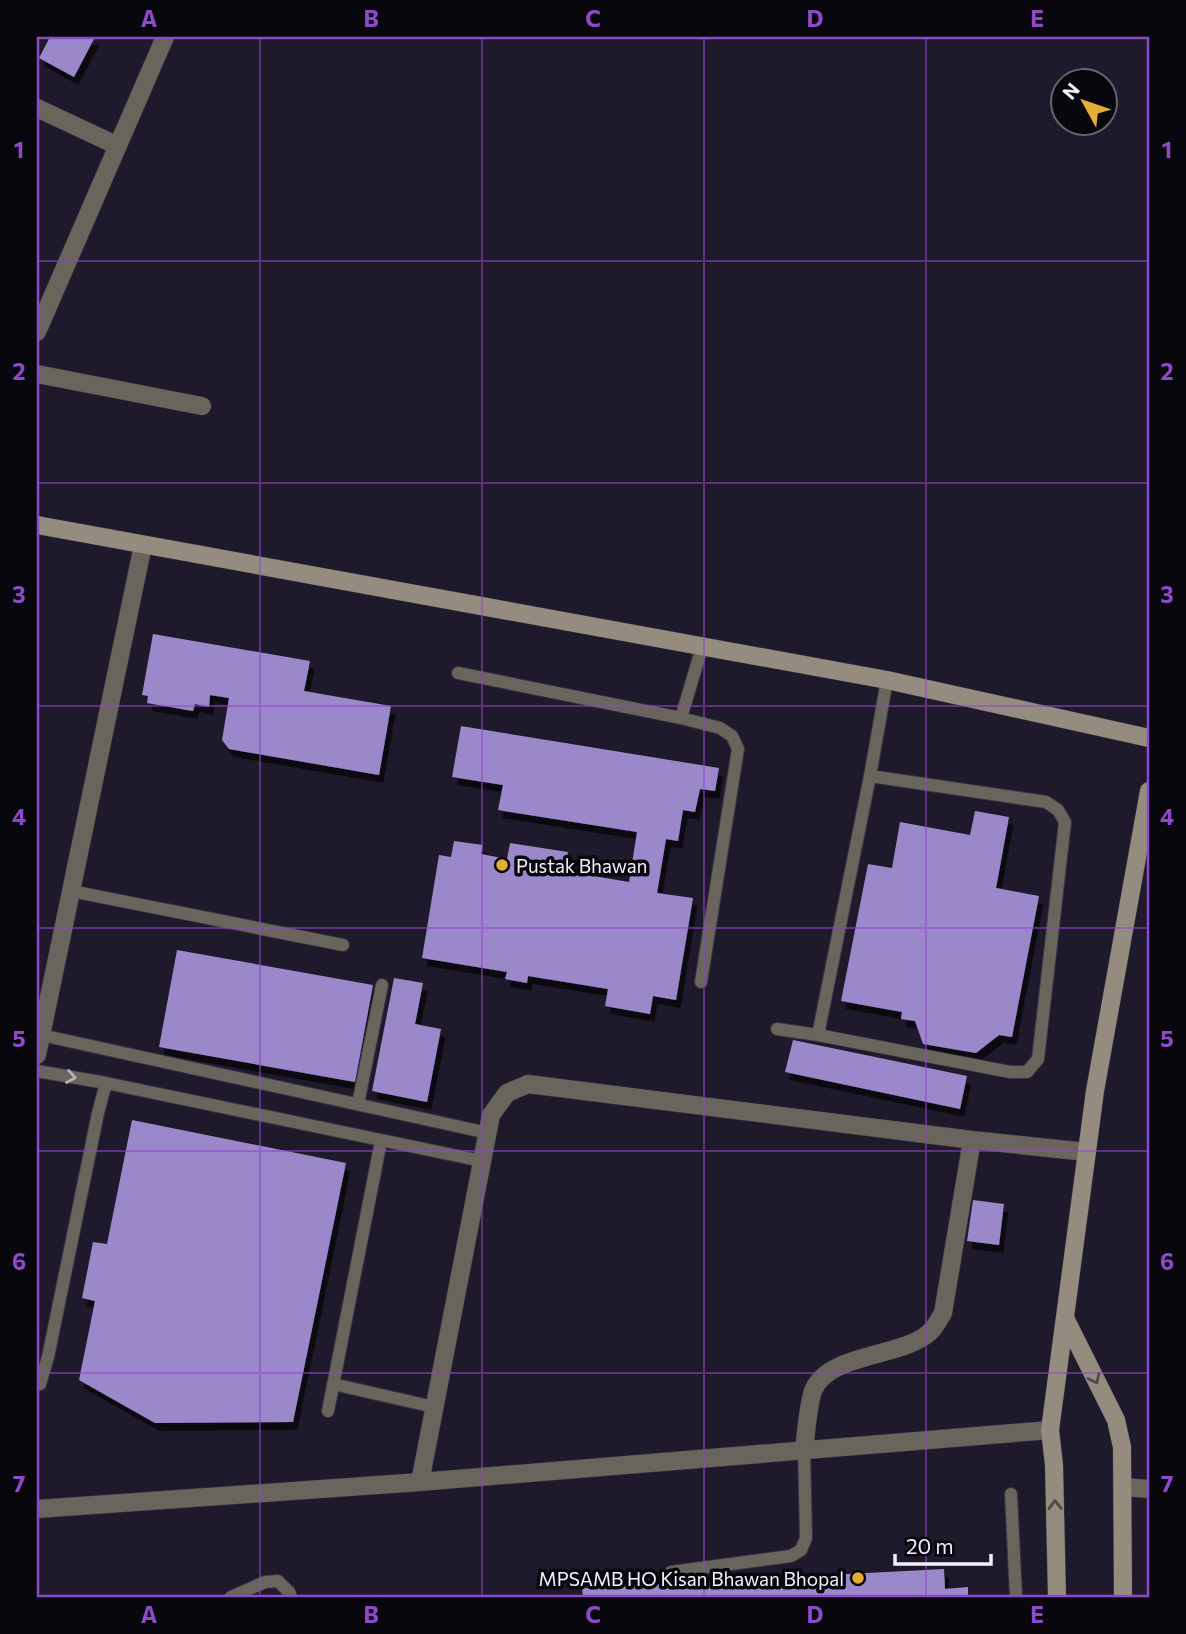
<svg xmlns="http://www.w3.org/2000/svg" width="1186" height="1634" font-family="Commissioner,sans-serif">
<defs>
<filter id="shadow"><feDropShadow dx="4.5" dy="8" stdDeviation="0" flood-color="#0009"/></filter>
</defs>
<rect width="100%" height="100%" fill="#1f1a2b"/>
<path fill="#9b88cb" filter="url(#shadow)" d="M 50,37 L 95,37 L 74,77 L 39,58 Z
M 153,634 L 310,661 L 304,691 L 391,706 L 379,775 L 229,749 L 222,740 L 229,698 L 210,695 L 209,707 L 195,704 L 193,711 L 147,703 L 148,696 L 142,695 Z
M 461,726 L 719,768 L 715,791 L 700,789 L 695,812 L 683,810 L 678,841 L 666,839 L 657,893 L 693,898 L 676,1000 L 653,996 L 650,1014 L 605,1006 L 608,989 L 528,976 L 527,983 L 505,979 L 507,972 L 422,958 L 439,855 L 451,857 L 454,841 L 483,845 L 481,854 L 507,859 L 510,843 L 568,852 L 564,871 L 629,882 L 637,832 L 498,810 L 503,785 L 452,777 Z
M 975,811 L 1009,817 L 996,888 L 1039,896 L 1012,1037 L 999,1035 L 976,1053 L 923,1044 L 915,1021 L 901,1019 L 902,1012 L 841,1001 L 868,864 L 892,868 L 900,822 L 970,835 Z
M 177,950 L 373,985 L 355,1082 L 159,1047 Z
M 394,978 L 423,983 L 415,1024 L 441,1029 L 427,1102 L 372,1091 Z
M 793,1040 L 967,1076 L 960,1109 L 785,1072 Z
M 132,1120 L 346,1163 L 293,1422 L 155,1423 L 79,1380 L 95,1301 L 82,1298 L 93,1242 L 107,1244 Z
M 973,1200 L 1004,1204 L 999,1245 L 967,1241 Z
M 944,1569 L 945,1589 L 968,1587 L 968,1597 L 583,1597 L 582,1588 Z"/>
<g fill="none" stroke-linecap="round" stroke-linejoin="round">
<defs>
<path id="lane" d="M 458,673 L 681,718 L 720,728 L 732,736 L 738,749 L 701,982
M 681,718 L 702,647
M 71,891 L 343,945
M 777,1029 L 818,1035 L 1010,1072 L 1027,1072 L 1038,1059 L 1065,822 L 1058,810 L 1046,802 L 870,776
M 41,1035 L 488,1133
M 818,1035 L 870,776 L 887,680
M 37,1071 L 106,1083 L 482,1161
M 358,1104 L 382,985
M 37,1384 L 40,1384 L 48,1357 L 98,1113 L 106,1083
M 333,1384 L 434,1407
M 328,1411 L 381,1141
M 1011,1494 L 1016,1597
M 671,1572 L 791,1556 L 801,1550 L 806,1538 L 804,1450
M 231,1597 L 265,1582 L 278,1581 L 289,1592 L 291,1597"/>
<path id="street" d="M 37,108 L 118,146
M 37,332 L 165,37
M 37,374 L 202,406
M 37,1055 L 143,545
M 804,1450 C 806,1435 808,1405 813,1391 C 828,1352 904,1358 931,1331 C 936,1326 939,1319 943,1313 L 972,1140
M 420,1482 L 491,1115 L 507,1093 L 528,1084 L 972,1140 L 1087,1152
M 1123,1487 L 1149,1489
M 37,1509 L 420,1482 L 1050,1430"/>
<path id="secondary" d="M 37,525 L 887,680 L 1149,738
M 1065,1318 L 1116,1420 L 1122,1447 L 1123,1597
M 1057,1597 L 1054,1465 L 1050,1430 L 1095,1091 L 1149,791"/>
</defs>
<use href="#lane" stroke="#383444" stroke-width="14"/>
<use href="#street" stroke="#383444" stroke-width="19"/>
<use href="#secondary" stroke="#383444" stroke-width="19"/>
<use href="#lane" stroke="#69645c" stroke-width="12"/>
<use href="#street" stroke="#69645c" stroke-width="18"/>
<use href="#secondary" stroke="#948c7f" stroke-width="18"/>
</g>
<defs><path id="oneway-chevron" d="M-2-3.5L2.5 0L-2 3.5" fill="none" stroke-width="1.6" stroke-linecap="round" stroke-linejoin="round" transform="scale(1.75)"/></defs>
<use stroke="#b5b1b4" href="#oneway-chevron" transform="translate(71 1077) rotate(10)"/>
<g stroke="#4e4a46">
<use href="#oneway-chevron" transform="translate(1095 1379) rotate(64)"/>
<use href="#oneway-chevron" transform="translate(1055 1505) rotate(-91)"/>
</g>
<path fill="none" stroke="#8d49c8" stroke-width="2" stroke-opacity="0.55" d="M 260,37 L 260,1597M 482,37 L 482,1597M 704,37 L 704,1597M 926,37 L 926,1597M 37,261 L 1149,261M 37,483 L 1149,483M 37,706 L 1149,706M 37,928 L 1149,928M 37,1151 L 1149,1151M 37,1373 L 1149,1373"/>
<g fill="#e5ad35" stroke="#08070d" stroke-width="2.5">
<circle cx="502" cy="865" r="7"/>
<circle cx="858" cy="1578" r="7"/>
</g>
<g text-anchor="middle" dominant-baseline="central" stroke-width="7" stroke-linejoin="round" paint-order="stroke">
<g font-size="19" fill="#f3f0fc" stroke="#08070d" text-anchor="start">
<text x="516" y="865">Pustak Bhawan</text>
<text x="844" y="1578" text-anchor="end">MPSAMB HO Kisan Bhawan Bhopal</text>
</g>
</g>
<rect width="1186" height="1634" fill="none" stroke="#08070d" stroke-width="77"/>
<g transform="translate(1084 102) rotate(310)"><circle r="33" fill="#08070d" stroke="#66646d" stroke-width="2"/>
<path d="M0-5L12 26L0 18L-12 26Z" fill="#e5ad35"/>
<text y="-10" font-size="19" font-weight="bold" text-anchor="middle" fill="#f3f0fc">N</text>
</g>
<path d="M895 1554v10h96v-10" fill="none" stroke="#f3f0fc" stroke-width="3.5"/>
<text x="906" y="1554" font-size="21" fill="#f3f0fc" stroke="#08070d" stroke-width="5" paint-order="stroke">20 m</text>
<rect x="38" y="38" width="1110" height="1558" fill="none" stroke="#8d49c8" stroke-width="2.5"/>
<g font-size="23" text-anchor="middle" font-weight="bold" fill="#8d49c8">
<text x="149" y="27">A</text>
<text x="371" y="27">B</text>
<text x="593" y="27">C</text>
<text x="815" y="27">D</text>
<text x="1037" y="27">E</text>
<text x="19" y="158">1</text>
<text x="1167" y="158">1</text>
<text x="19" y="380">2</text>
<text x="1167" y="380">2</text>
<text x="19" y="603">3</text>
<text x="1167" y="603">3</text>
<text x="19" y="825">4</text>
<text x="1167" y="825">4</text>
<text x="19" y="1047">5</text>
<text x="1167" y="1047">5</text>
<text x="19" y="1270">6</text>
<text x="1167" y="1270">6</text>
<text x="19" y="1492">7</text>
<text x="1167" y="1492">7</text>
<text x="149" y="1623">A</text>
<text x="371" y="1623">B</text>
<text x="593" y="1623">C</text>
<text x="815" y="1623">D</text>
<text x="1037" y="1623">E</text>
</g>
</svg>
